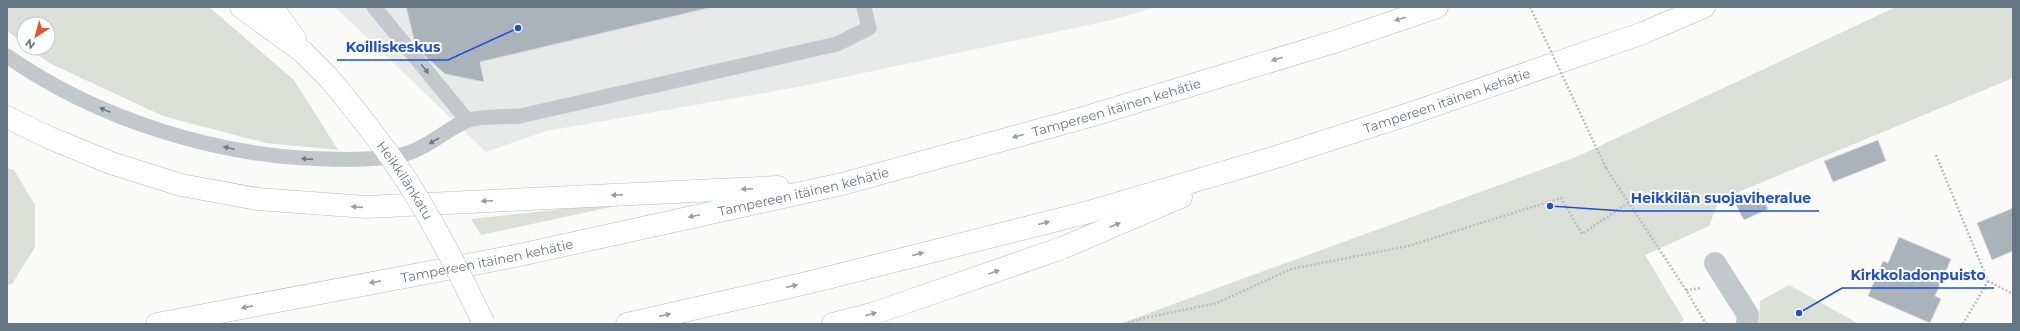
<svg xmlns="http://www.w3.org/2000/svg" width="2020" height="331" font-family="Montserrat,sans-serif">
<rect width="100%" height="100%" fill="#fafaf8"/>
<path fill="#e8e9e9" d="M 335,7 L 1156,7 L 1112,20 L 798,87 L 546,131 L 486,152 Z"/>
<path fill="#dadfd7" d="M 7,7 L 209,7 L 294,80 L 338,150 L 266,143 L 163,116 L 49,63 L 29,48 L 48,48 L 48,24 L 24,24 L 24,44 L 7,31 Z
M 1896,7 L 2013,7 L 2013,78 L 1719,200 L 1709,226 L 1645,255 L 1684,320 L 1676,324 L 1119,324 L 1576,157 Z
M 7,168 L 14,170 L 35,205 L 35,247 L 12,284 L 7,285 Z
M 638,201 L 481,235 L 471,219 Z
M 1789,285 L 1859,324 L 1759,324 L 1760,301 Z"/>
<path fill="#aab3b9" stroke="#dcdcda" d="M 406,7 L 713,7 L 480,62 L 484,82 L 445,74 L 416,48 Z
M 1878,140 L 1886,161 L 1833,182 L 1824,161 Z
M 1759,189 L 1768,209 L 1744,220 L 1734,201 Z
M 2013,208 L 2013,251 L 1992,260 L 1977,223 Z
M 1899,237 L 1951,259 L 1935,296 L 1941,299 L 1930,323 L 1868,296 L 1883,261 L 1888,263 Z"/>
<g fill="none" stroke-linecap="round" stroke-linejoin="round">
<defs>
<path id="primary" d="M 241,7 L 303,52 L 328,77
M 272,7 L 295,39"/>
<g id="motorway">
<path d="M 7,117 L 50,138 L 111,163 L 181,185 L 257,199 L 366,207 L 778,187"/>
<path id="s1" d="M 157,324 L 515,256 L 842,184 L 1083,118 L 1334,42 L 1437,7"/>
<path id="s2" d="M 627,324 L 811,282 L 1085,213 L 1276,157 L 1412,113 L 1643,33 L 1704,7"/>
<path d="M 833,324 L 872,314 L 1062,248 L 1181,197"/>
</g>
</defs>
<use href="#primary" stroke="#b5babe" stroke-width="23"/>
<use href="#motorway" stroke="#b4b9bd" stroke-width="23"/>
<path stroke="#bbbfc2" stroke-width="2.5" stroke-dasharray="2 2" stroke-linecap="butt" d="M 1936,155 L 1988,281 L 2013,294
M 1606,168 L 1686,290 L 1706,324
M 1686,290 L 1701,288
M 1124,324 L 1140,319 L 1217,303 L 1291,269 L 1408,246 L 1561,198 L 1582,234 L 1628,203
M 1963,324 L 1988,281"/>
<path stroke="#c3c8cc" stroke-width="15" d="M 374,7 L 467,120
M 7,56 C 97,119 217,157 327,159 C 353,160 381,160 405,154 C 429,147 445,130 466,121 C 476,116 508,117 520,116 L 837,44 L 869,28 L 864,7"/>
<path stroke="#c3c8cc" stroke-width="22" d="M 1715,263 L 1748,315 L 1747,324"/>
<use href="#primary" stroke="#fff" stroke-width="22"/>
<use href="#motorway" stroke="#fff" stroke-width="22"/>
<defs>
<g id="primary-bridge">
<path id="s3" d="M 328,77 C 353,107 377,137 399,169 C 432,218 459,271 484,324"/>
</g>
</defs>
<use href="#primary-bridge" stroke="#b5babe" stroke-width="23" stroke-linecap="butt"/>
<path stroke="#bbbfc2" stroke-width="2.5" stroke-dasharray="2 2" stroke-linecap="butt" d="M 1530,7 L 1606,168"/>
<use href="#primary-bridge" stroke="#fff" stroke-width="22"/>
</g>
<defs><path id="oneway-solid" d="M-6-.8H1V-3.2L6.5 0L1 3.2V.8H-6Z"/></defs>
<g fill="#939fa8">
<use href="#oneway-solid" transform="translate(1400 19) rotate(162)"/>
<use href="#oneway-solid" transform="translate(1277 59) rotate(163)"/>
<use href="#oneway-solid" transform="translate(1018 136) rotate(165)"/>
<use href="#oneway-solid" transform="translate(747 189) rotate(177)"/>
<use href="#oneway-solid" transform="translate(617 195) rotate(177)"/>
<use href="#oneway-solid" transform="translate(487 201) rotate(177)"/>
<use href="#oneway-solid" transform="translate(357 207) rotate(-176)"/>
<use href="#oneway-solid" transform="translate(694 216) rotate(168)"/>
<use href="#oneway-solid" transform="translate(1044 223) rotate(-14)"/>
<use href="#oneway-solid" transform="translate(1115 225) rotate(-23)"/>
<use href="#oneway-solid" transform="translate(918 254) rotate(-15)"/>
<use href="#oneway-solid" transform="translate(994 272) rotate(-19)"/>
<use href="#oneway-solid" transform="translate(375 282) rotate(169)"/>
<use href="#oneway-solid" transform="translate(792 286) rotate(-13)"/>
<use href="#oneway-solid" transform="translate(247 307) rotate(169)"/>
<use href="#oneway-solid" transform="translate(871 314) rotate(-16)"/>
<use href="#oneway-solid" transform="translate(665 315) rotate(-13)"/>
</g>
<g fill="#6a7a87">
<use href="#oneway-solid" transform="translate(425 69) rotate(50)"/>
<use href="#oneway-solid" transform="translate(105 110) rotate(-158)"/>
<use href="#oneway-solid" transform="translate(434 141) rotate(149)"/>
<use href="#oneway-solid" transform="translate(229 148) rotate(-166)"/>
<use href="#oneway-solid" transform="translate(307 159) rotate(-176)"/>
</g>
<g text-anchor="middle" dominant-baseline="central" stroke-width="4" stroke-linejoin="round" paint-order="stroke">
<g font-size="13" fill="#657683" stroke="#fff">
<text stroke="none"><textPath href="#s2" startOffset="850">Tampereen itäinen kehätie</textPath></text>
<text stroke="none"><textPath href="#s1" startOffset="984">Tampereen itäinen kehätie</textPath></text>
<text stroke="none"><textPath href="#s3" startOffset="129">Heikkilänkatu</textPath></text>
<text stroke="none"><textPath href="#s1" startOffset="660">Tampereen itäinen kehätie</textPath></text>
<text stroke="none"><textPath href="#s1" startOffset="336">Tampereen itäinen kehätie</textPath></text>
</g>
</g>
<path fill="none" stroke="#1d4ed8" stroke-width="1.5" d="M518 28L448 60H337M1550 206L1623 211H1819M1799 313L1842 288H1994"/>
<g fill="#1d4ed8" stroke="#fff" stroke-width="1.5">
<circle cx="518" cy="28" r="4"/>
<circle cx="1550" cy="206" r="4"/>
<circle cx="1799" cy="313" r="4"/>
</g>
<g font-size="14" text-anchor="middle" font-weight="bold" fill="#1d4ed8" stroke="#fff" stroke-width="4" stroke-linejoin="round" paint-order="stroke">
<text x="393" y="52">Koilliskeskus</text>
<text x="1721" y="203">Heikkilän suojaviheralue</text>
<text x="1918" y="280">Kirkkoladonpuisto</text>
</g>
<rect width="2020" height="331" fill="none" stroke="#657683" stroke-width="16"/>
<g transform="translate(36 36) rotate(216)"><circle r="19" fill="#ffffff" stroke="#c1c8cd"/>
<path d="M0-3L7 15L0 10L-7 15Z" fill="#e4572e"/>
<text y="-6" font-size="11" font-weight="bold" text-anchor="middle" fill="#657683">N</text>
</g>
</svg>
